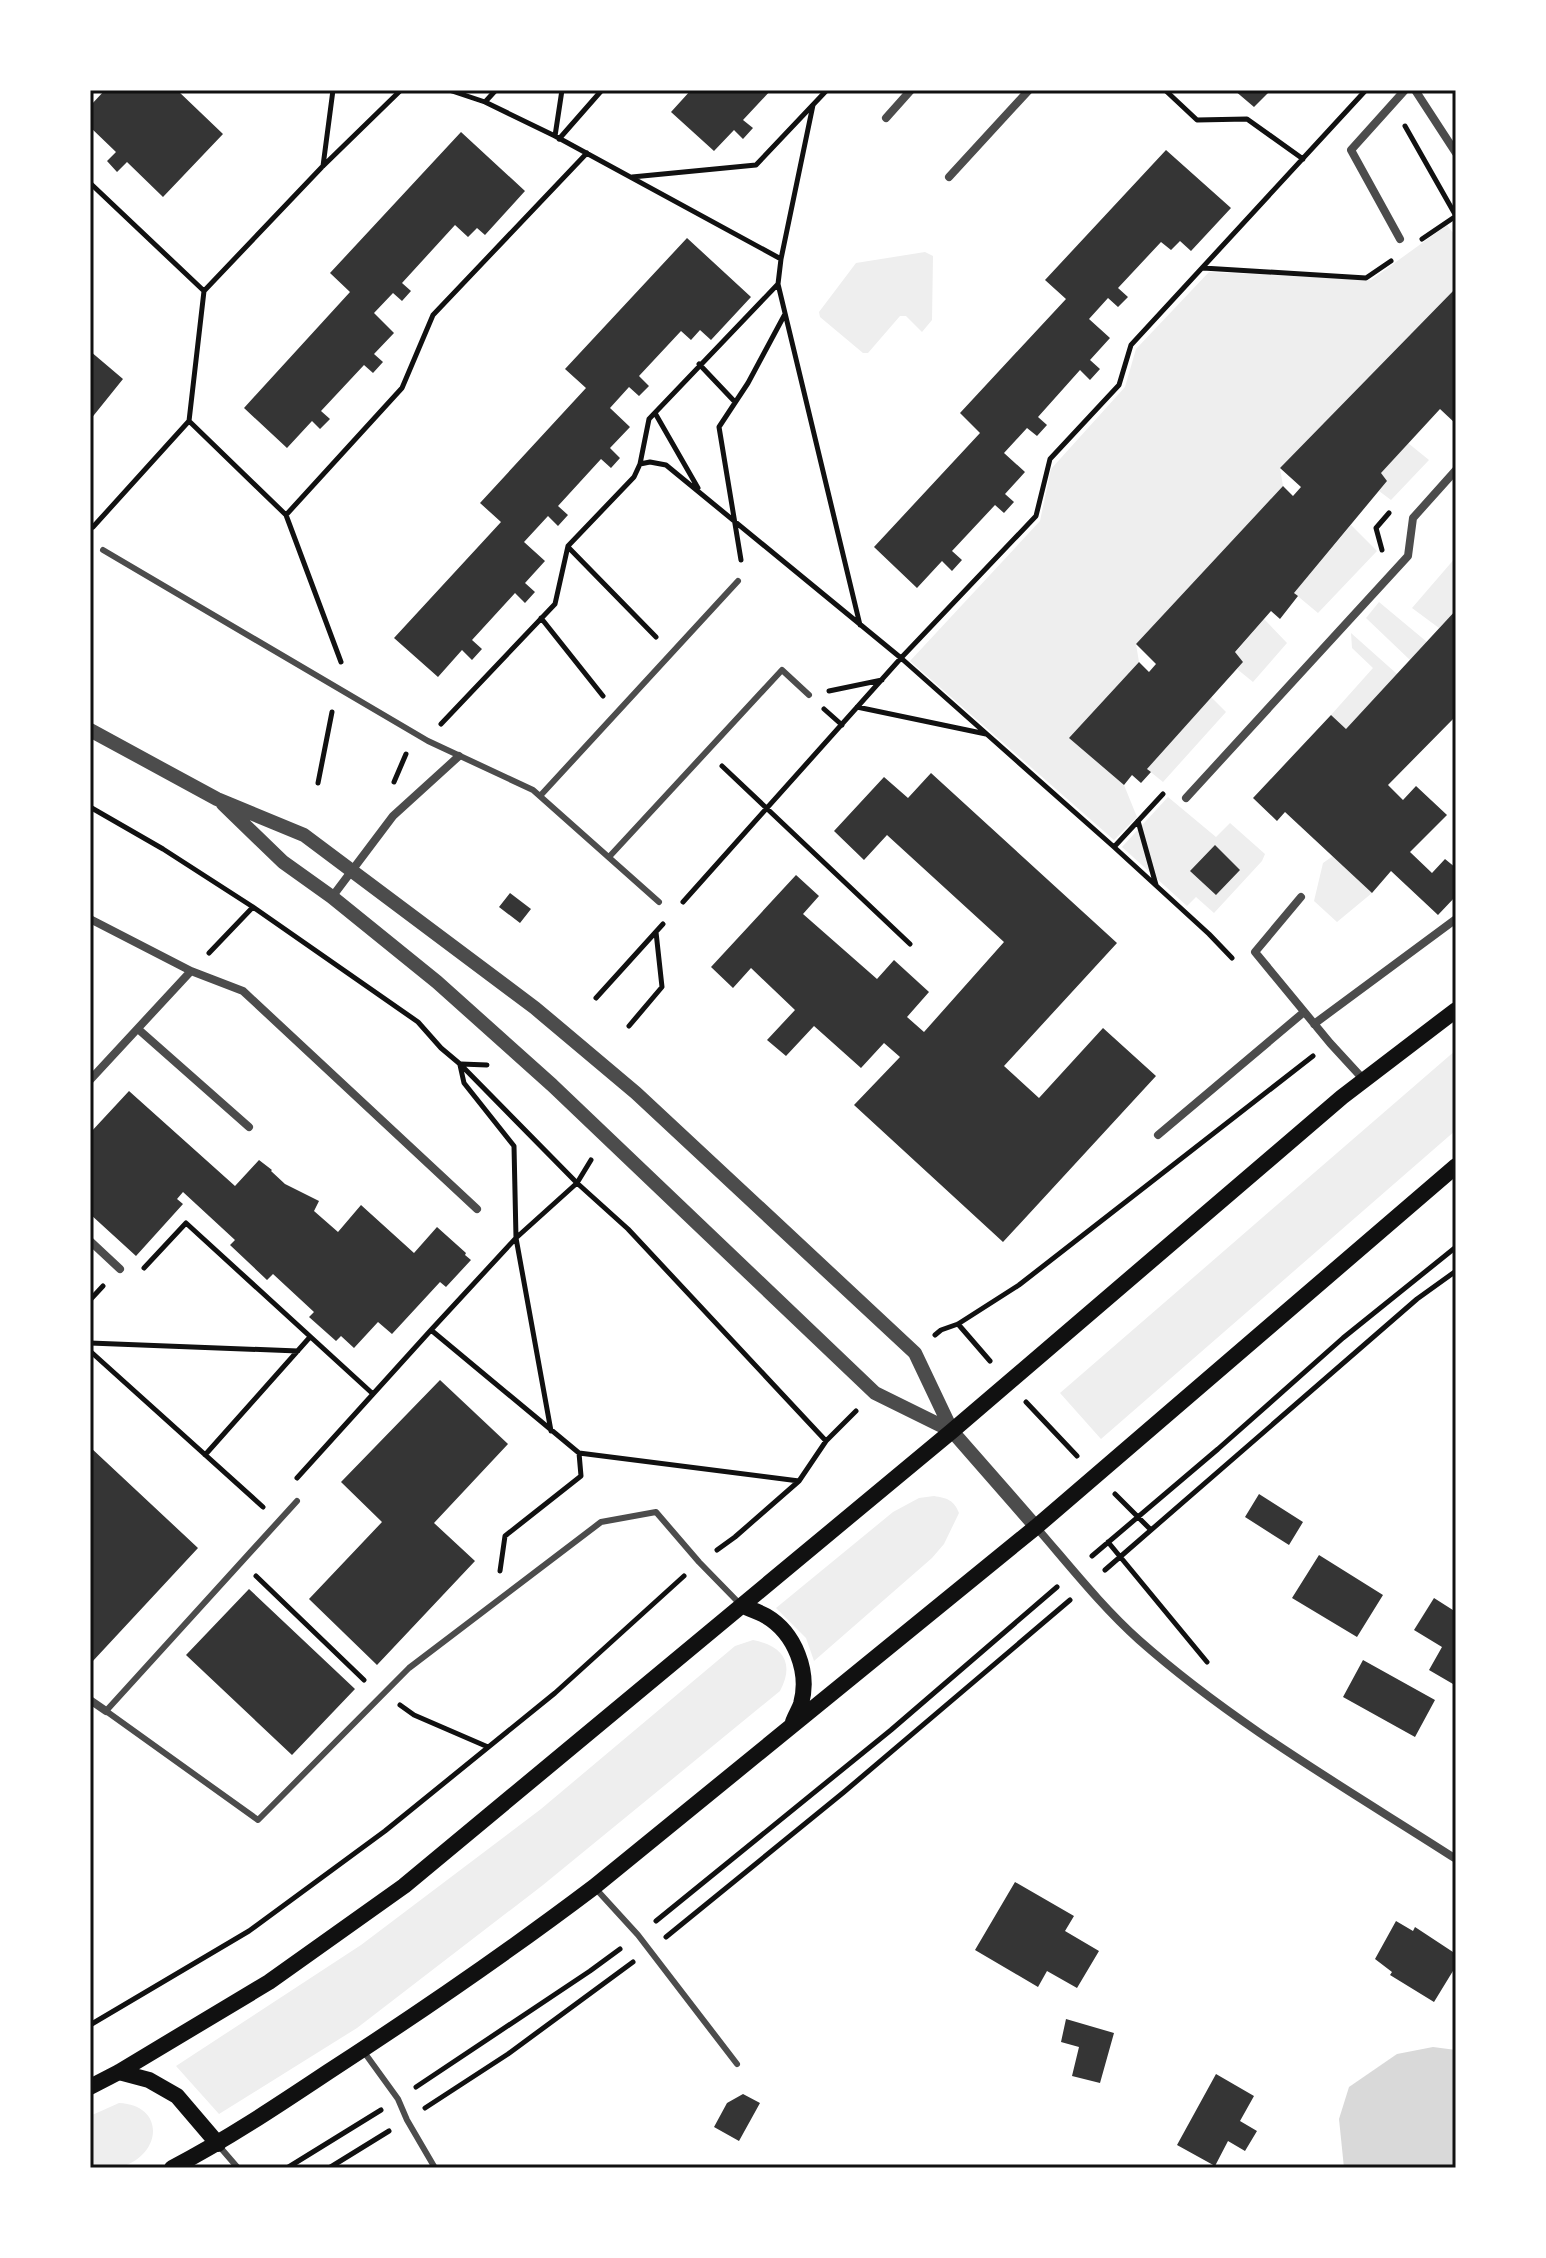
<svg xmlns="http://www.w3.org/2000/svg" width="1546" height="2258" font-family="'Titillium Web',sans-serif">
<rect width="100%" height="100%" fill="#fff"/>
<path fill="#eee" d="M 1447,225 L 1456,237 L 1456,291 L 1454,290 L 1280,468 L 1283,486 L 1136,644 L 1139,662 L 1070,738 L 1124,785 L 1137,817 L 1114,840 L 910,661 L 1040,521 L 1051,469 L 1125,387 L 1136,349 L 1209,272 L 1371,280 Z
M 925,252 L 933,256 L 932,320 L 922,332 L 906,316 L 900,316 L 868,353 L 863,353 L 820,317 L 819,312 L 856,263 Z
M 1408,443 L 1429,460 L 1391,500 L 1379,491 L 1387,481 L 1381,473 Z
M 1351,525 L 1377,551 L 1318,613 L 1294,593 Z
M 1456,557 L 1456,610 L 1439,628 L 1412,608 Z
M 1379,602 L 1427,642 L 1410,660 L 1366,618 Z
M 1264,619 L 1287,643 L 1253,682 L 1237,669 L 1243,662 L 1235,653 Z
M 1351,633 L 1397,674 L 1346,729 L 1331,715 L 1373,668 L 1352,648 Z
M 1210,696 L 1226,712 L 1163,782 L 1147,769 Z
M 1168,797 L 1216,837 L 1230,823 L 1265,854 L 1262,861 L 1214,913 L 1196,897 L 1187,906 L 1122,847 Z
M 1333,856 L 1372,893 L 1337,922 L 1314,901 L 1323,863 Z
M 1456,1050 L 1456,1130 L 1101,1439 L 1060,1393 Z
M 934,1496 C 947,1498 954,1500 959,1513 L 944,1544 L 932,1558 L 814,1661 L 806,1638 L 776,1608 L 893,1512 L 919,1498 Z
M 753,1640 C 783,1646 795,1663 780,1691 L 543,1885 L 357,2028 L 219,2114 L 176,2066 L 361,1945 L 541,1809 L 735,1646 Z
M 119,2103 C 165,2105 163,2154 121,2167 C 112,2170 100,2168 90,2168 L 90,2116 Z"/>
<path fill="#d9d9d9" d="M 1433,2047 L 1456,2050 L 1456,2168 L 1344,2168 L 1339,2119 L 1349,2087 L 1397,2054 Z"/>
<path fill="#353535" d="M 105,90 L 177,90 L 223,134 L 163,197 L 127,162 L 117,172 L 107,161 L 116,152 L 90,127 L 90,106 Z
M 691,90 L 771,90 L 743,120 L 753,128 L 743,139 L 734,130 L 714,151 L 671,112 Z
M 1234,90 L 1271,90 L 1254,107 Z
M 461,132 L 525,191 L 485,235 L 477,228 L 468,237 L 455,225 L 402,283 L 411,291 L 402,301 L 393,293 L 374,313 L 394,333 L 374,354 L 383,362 L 373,373 L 364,365 L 321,411 L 330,419 L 320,429 L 312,421 L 287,448 L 244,408 L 350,292 L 330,273 Z
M 1166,150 L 1231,208 L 1191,251 L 1180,241 L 1171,250 L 1161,242 L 1118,288 L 1128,297 L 1118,307 L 1108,298 L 1089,319 L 1110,338 L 1090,360 L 1100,369 L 1090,380 L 1080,370 L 1038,417 L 1047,425 L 1037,436 L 1027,428 L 1004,453 L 1025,472 L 1005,494 L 1014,502 L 1004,513 L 995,505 L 952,551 L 962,560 L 952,571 L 942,561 L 917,588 L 874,547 L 980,433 L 960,413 L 1066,299 L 1045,280 Z
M 687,238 L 751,297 L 711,340 L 700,330 L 691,340 L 681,331 L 639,376 L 649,386 L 639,396 L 629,387 L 610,408 L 630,427 L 610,448 L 620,458 L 611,468 L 601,459 L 558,506 L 568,515 L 558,526 L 548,516 L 524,542 L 545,561 L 525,583 L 535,592 L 525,603 L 515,593 L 472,640 L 482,649 L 472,660 L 462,650 L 438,677 L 394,638 L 501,522 L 480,503 L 586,388 L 565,369 Z
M 1454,290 L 1456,291 L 1456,424 L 1440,409 L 1381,473 L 1387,481 L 1294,593 L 1298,596 L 1280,619 L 1271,611 L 1235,652 L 1243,662 L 1147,769 L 1151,772 L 1141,783 L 1132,775 L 1124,785 L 1069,738 L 1139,662 L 1149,672 L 1156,664 L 1136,644 L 1283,486 L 1293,496 L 1301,487 L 1280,468 Z
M 90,351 L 123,379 L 90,420 Z
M 1456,610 L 1456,716 L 1388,785 L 1403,800 L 1416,786 L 1447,815 L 1410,852 L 1432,873 L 1445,859 L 1456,868 L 1456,896 L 1438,915 L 1391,871 L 1372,893 L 1285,812 L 1277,821 L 1253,798 L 1331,715 L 1346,729 Z
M 931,773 L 1117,943 L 1004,1066 L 1039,1098 L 1103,1028 L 1156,1076 L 1003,1242 L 854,1105 L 900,1057 L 884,1043 L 861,1068 L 814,1026 L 786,1056 L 767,1040 L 795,1010 L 751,968 L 733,988 L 711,967 L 796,875 L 819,896 L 803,914 L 877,979 L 894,960 L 929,992 L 907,1017 L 924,1032 L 1004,942 L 887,835 L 864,860 L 834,831 L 884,777 L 908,798 Z
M 1215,845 L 1240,870 L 1216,895 L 1190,871 Z
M 510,893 L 531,909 L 520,923 L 499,907 Z
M 129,1091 L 235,1186 L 259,1160 L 272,1170 L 271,1171 L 285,1184 L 319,1201 L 314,1211 L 338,1232 L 361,1205 L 414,1253 L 437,1227 L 466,1253 L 465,1255 L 471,1260 L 446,1287 L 440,1282 L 392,1334 L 378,1322 L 354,1348 L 341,1336 L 336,1341 L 309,1317 L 314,1312 L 273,1274 L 267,1280 L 230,1245 L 235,1240 L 183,1192 L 177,1199 L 183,1204 L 136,1256 L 90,1214 L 90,1133 Z
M 440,1380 L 508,1444 L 434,1523 L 475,1561 L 377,1665 L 309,1599 L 382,1522 L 341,1482 Z
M 90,1447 L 198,1548 L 92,1662 L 90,1661 Z
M 1259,1494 L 1303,1522 L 1289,1545 L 1245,1517 Z
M 1319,1555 L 1383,1595 L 1357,1637 L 1292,1598 Z
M 249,1589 L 355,1689 L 292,1755 L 186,1655 Z
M 1434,1598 L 1456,1612 L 1456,1679 L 1453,1684 L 1429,1670 L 1442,1647 L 1414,1630 Z
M 1363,1660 L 1435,1700 L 1415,1737 L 1343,1697 Z
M 1015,1882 L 1074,1916 L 1065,1931 L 1099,1951 L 1077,1988 L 1047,1971 L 1038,1987 L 975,1950 Z
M 1396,1921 L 1413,1931 L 1415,1927 L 1456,1954 L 1456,1966 L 1434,2002 L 1390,1975 L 1392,1972 L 1375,1959 Z
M 1066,2019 L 1114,2033 L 1100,2083 L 1072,2076 L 1079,2047 L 1061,2042 Z
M 1216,2074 L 1254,2096 L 1240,2121 L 1257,2131 L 1245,2151 L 1228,2141 L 1215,2166 L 1177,2145 Z
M 743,2094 L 760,2103 L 739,2141 L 714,2127 L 727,2103 Z"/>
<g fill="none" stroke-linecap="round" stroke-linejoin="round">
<path stroke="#111" stroke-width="5" d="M 449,90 L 485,102
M 496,90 L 485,102 L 555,136 L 781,259 L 778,284
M 1165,90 L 1197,120 L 1247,119 L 1303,159
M 1405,126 L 1456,216
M 555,136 L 562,90
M 559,139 L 602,90
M 323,166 L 333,90
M 632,177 L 756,165 L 827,90
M 90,183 L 204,291
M 1422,239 L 1456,216
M 781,259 L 813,105
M 1203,268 L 1366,278 L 1391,261
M 699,364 L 735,402
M 655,413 L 698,488
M 189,421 L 286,515 L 402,388 L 433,315 L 587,153
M 640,464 L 649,419 L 778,284 L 860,625
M 286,515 L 341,662
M 93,527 L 189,421 L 204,291 L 322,167 L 401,90
M 568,547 L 656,637
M 1382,550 L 1376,528 L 1389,513
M 741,560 L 719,427 L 748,383 L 785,314
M 541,618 L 603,696
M 829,691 L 882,680
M 857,707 L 986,734
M 824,709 L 842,725
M 441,724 L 555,604 L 568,546 L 634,477 L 640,464 L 650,462 L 666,465 L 901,658 L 1036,516 L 1050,459 L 1119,385 L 1131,345 L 1366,90
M 722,766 L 910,944
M 394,782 L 406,754
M 318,783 L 332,712
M 1163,794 L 1114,847 L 1209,934 L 1232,958
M 90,807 L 163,849 L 253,907 L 418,1022 L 441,1048 L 460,1064 L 577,1183 L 628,1229 L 826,1441
M 1138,821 L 1156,885
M 683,902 L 901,658 L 1114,847
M 209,953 L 253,907
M 596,998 L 663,924
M 629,1026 L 662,987 L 656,932
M 461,1064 L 487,1065
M 460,1065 L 464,1083 L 514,1146 L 516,1238 L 551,1431
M 591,1160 L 577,1183 L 516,1238 L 431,1330 L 579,1453 L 799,1481
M 144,1268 L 186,1223 L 373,1394
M 90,1300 L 103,1286
M 958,1324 L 990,1361
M 935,1335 L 941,1330 L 958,1324 L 1019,1285 L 1313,1056
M 90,1343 L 298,1351
M 90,1351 L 263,1507
M 1026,1402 L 1077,1456
M 205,1455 L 310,1337
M 297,1478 L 431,1330
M 1115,1494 L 1151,1530
M 1108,1542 L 1207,1662
M 717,1550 L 735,1537 L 799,1481 L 826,1441 L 856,1411
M 1092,1556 L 1218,1449 L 1343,1338 L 1456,1247
M 1105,1570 L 1417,1299 L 1456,1271
M 500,1571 L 505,1536 L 581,1476 L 579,1453
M 256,1576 L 364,1680
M 400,1705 L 414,1715 L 488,1747
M 656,1921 L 891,1730 L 1057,1587
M 666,1937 L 844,1792 L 1070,1600
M 90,2025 L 249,1931 L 385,1831 L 555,1693 L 684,1576
M 416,2087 L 590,1971 L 620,1949
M 425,2108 L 508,2054 L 633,1962
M 287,2168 L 381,2110
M 329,2168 L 389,2131"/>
<path stroke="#4c4c4c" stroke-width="6" d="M 103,550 L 428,741 L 533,790 L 659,902
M 540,796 L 738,581
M 609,857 L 782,670 L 809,695
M 297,1501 L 106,1711 L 258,1820 L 409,1668 L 601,1522 L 656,1512 L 699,1562 L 740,1604
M 596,1889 L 638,1935 L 737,2064
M 364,2052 L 398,2099 L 407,2120 L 435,2168
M 219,2146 L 238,2168"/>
<path stroke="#4c4c4c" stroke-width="8" d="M 1415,90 L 1456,153
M 886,118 L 911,90
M 949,177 L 1029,90
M 1400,239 L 1351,150 L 1405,90
M 1186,798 L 1408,556 L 1413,518 L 1456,470
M 332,897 L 393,816 L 459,756
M 1301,897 L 1255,952 L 1330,1043 L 1364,1080
M 90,919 L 191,971 L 90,1080
M 191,971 L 243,991 L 477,1209
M 1314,1024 L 1456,919
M 138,1029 L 249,1127
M 1158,1135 L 1304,1012
M 90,1241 L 120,1269
M 1036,1527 C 1069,1565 1102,1607 1139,1640 C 1235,1725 1349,1790 1456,1859
M 90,1700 L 106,1711"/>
<path stroke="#4c4c4c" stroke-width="14" d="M 90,730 L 217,799 L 304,835 L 535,1008 L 636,1093 L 915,1353 L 952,1431 L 1036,1527
M 223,804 L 283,862 L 332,897 L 437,982 L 552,1085 L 875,1393 L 952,1431"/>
<path stroke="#111" stroke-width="16" d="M 743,1606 C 750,1609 759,1612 766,1616 C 795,1633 810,1672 801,1704 C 799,1710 795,1716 793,1722
M 119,2072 L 149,2080 L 177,2096 L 218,2144
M 90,2087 L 119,2072 L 269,1982 L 404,1886 L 952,1431 L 1342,1097 L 1456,1010
M 172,2168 C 226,2140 277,2106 328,2072 C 419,2013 508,1952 594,1887 L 1036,1527 L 1456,1166"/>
</g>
<rect width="1546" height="2258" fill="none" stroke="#ffffff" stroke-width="184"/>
<rect x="92" y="92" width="1362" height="2074" fill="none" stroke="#111" stroke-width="3"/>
</svg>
